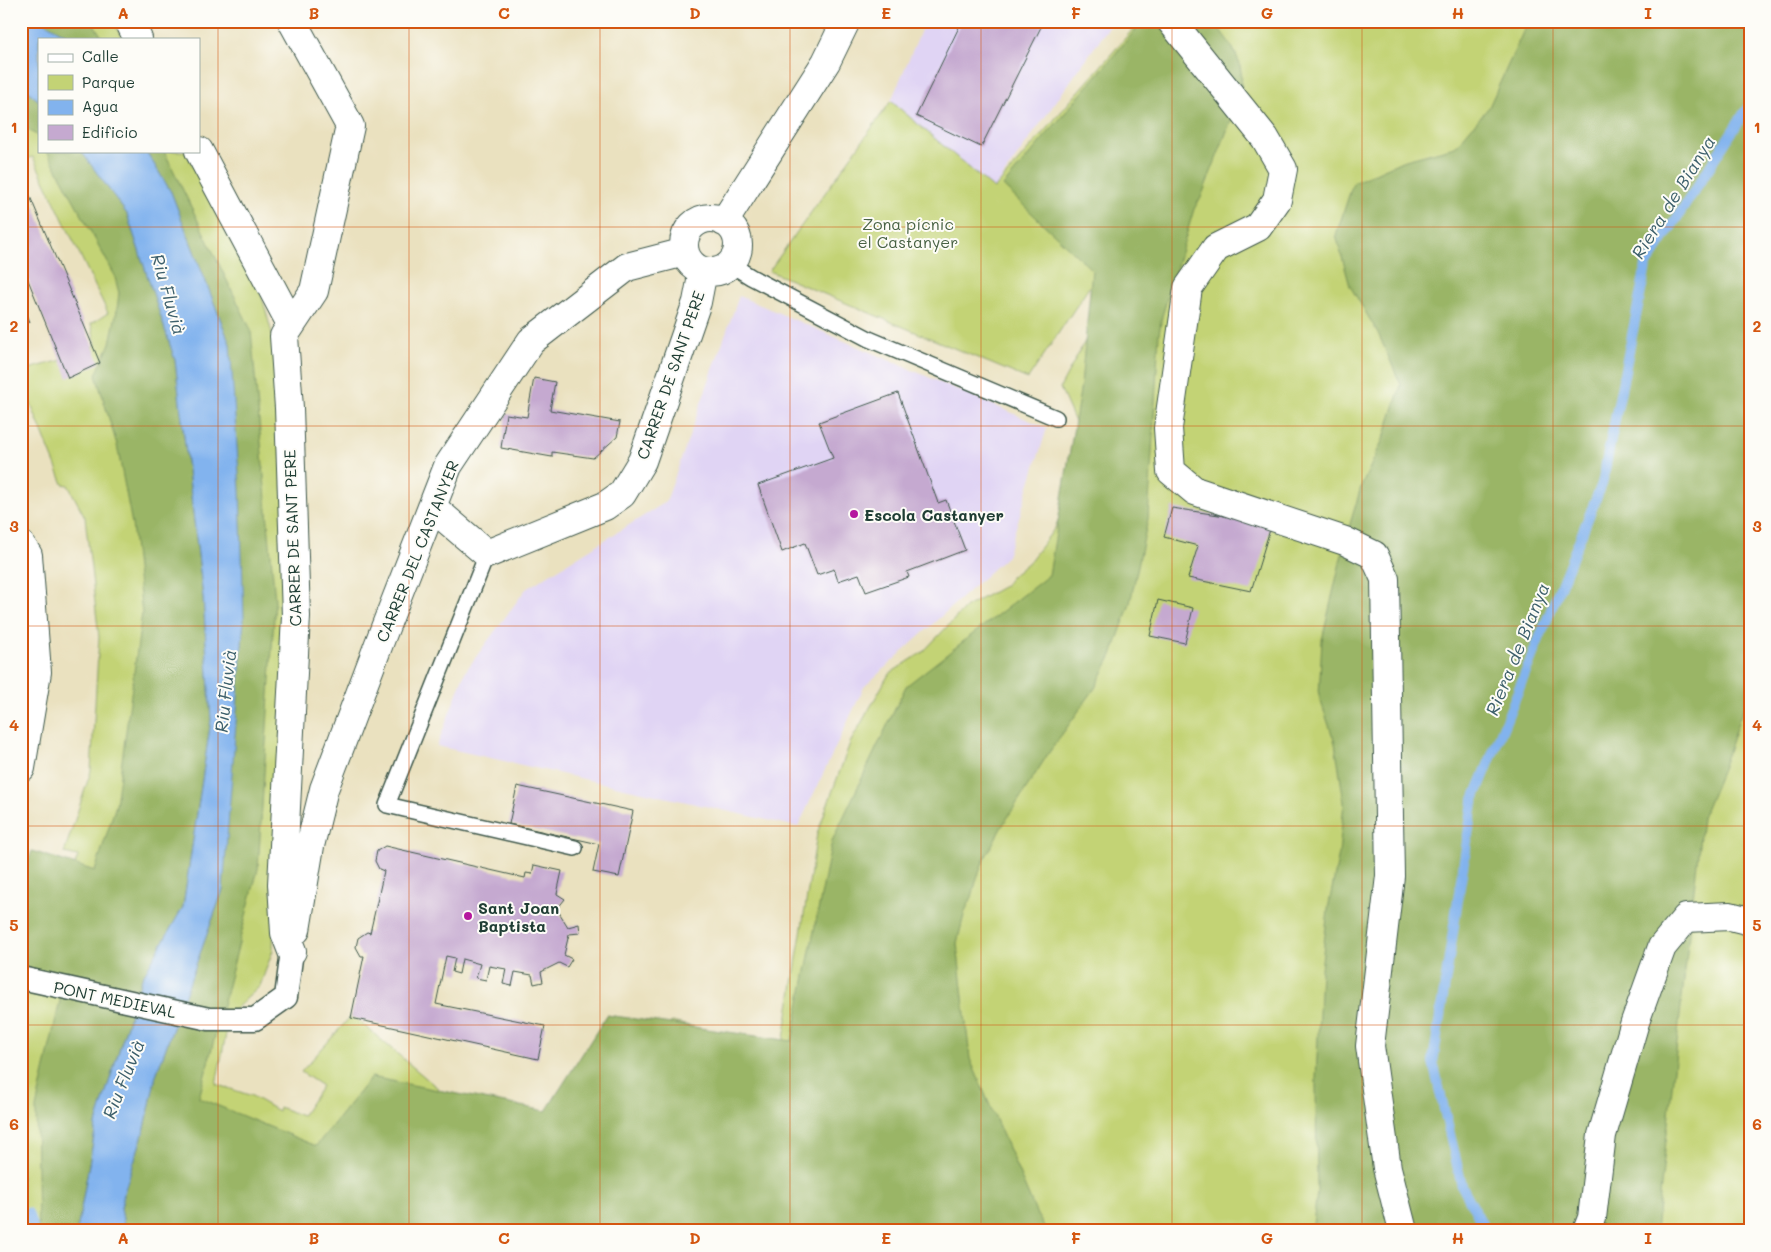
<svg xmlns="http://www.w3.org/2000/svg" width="1771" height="1252" font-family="Mali,sans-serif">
<rect width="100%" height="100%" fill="#fdfcf7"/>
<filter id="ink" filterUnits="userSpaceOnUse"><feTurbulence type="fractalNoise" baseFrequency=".02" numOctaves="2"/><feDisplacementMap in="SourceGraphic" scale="10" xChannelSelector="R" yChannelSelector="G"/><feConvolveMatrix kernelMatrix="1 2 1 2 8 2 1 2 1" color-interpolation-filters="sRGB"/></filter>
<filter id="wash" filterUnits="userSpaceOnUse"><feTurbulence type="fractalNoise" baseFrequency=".0096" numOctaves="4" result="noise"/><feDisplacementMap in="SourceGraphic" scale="20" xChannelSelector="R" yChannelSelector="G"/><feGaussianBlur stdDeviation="1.12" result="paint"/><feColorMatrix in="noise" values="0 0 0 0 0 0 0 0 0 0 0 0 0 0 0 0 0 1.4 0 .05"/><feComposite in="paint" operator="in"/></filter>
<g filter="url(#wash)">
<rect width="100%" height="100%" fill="#eae1bf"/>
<path fill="#e0d4f4" d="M 925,21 L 1113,21 L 994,189 L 891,101 Z
M 739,296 L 1047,428 L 1007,556 L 864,687 L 798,827 L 437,746 L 465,672 L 526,589 L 666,502 Z"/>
<path fill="#c3d375" stroke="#718854" d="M 21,21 L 113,21 L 123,39 L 39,39 L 39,151 L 185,151 L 259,286 L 276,348 L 290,608 L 276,814 L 273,950 L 260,986 L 230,1014 L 216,1084 L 252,1096 L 278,1111 L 279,1107 L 302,1116 L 322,1086 L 301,1072 L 352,1015 L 434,1085 L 501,1138 L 655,1121 L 671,1022 L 783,1045 L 817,834 L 850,743 L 889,674 L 923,652 L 966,607 L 1004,586 L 1011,577 L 1029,562 L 1055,528 L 1086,447 L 1060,388 L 1212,102 L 1028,379 L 769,271 L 891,101 L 994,189 L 1140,21 L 1750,21 L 1750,1231 L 21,1231 L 21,985 L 42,961 L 78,856 L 64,853 L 91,771 L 99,637 L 85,517 L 68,485 L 63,484 L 21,380 L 21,371 L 59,361 L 96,345 L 91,324 L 108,313 L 33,157 L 21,160 Z"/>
<path fill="#9ab566" stroke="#5c794d" d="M 42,21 L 92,21 L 103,39 L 73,39 Z
M 1143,21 L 1213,21 C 1235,49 1247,64 1239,100 L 1202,195 L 1194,209 L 1162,316 L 1159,334 L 1148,519 L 1130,603 L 1112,655 L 1095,688 L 1048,754 L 1001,828 L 984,860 L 977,878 L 972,897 L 965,911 L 957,943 L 970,1059 L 1037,1215 L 1047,1231 L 125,1231 L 121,1208 L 124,1192 L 145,1128 L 156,1075 L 223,890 L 230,344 L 171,192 L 146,151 L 164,151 L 251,330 L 275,601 L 258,869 L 199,1098 L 316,1146 L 371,1077 L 546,1111 L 607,1015 L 792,1041 L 832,841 L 906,686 L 1049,575 L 1081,385 L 1092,270 L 1003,186 Z
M 1528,21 L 1750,21 L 1750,695 L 1739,719 L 1721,772 L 1702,818 L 1656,1231 L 1312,1231 L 1317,1193 L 1316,1080 L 1321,970 L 1328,909 L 1339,854 L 1344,802 L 1335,743 L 1319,696 L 1322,640 L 1345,541 L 1361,487 L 1385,435 L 1401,385 L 1378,333 L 1350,286 L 1336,235 L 1353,183 L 1402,161 L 1455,147 L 1489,107 Z
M 21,85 L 39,101 L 39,137 L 21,125 Z
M 47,151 L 81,151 L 127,214 L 175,360 L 203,597 L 211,720 L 183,907 L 142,978 L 97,1120 L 77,1231 L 38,1231 L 36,1108 L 65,978 L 21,967 L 21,879 L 32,851 L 95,871 L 116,805 L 142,613 L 132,524 L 117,445 L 96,375 L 110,343 L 117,310 L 119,293 L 114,274 Z"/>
<path fill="#82b3ee" stroke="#507891" d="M 21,21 L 42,21 L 73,39 L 39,39 L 39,101 L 21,85 Z
M 81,151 L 146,151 L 171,192 L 230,344 L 240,490 L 244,619 L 223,890 L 156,1075 L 145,1128 L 124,1192 L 121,1208 L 125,1231 L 77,1231 L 97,1120 L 142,978 L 183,907 L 211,720 L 203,597 L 175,360 L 127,214 Z"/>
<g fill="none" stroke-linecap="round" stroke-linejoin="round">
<path stroke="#82b3ee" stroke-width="10" d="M 21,1214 L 28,1213 L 34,1231
M 1486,1231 L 1462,1186 L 1433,1062 L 1473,802 L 1602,484 L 1646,266 L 1750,104"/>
</g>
<g id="blocks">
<path fill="#c5a9d0" d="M 962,21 L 1044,21 L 981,147 L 916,116 Z
M 21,175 L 100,363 L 68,378 L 26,275 L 21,277 Z
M 21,299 L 30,322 L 21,326 Z
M 534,378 L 555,382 L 550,410 L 620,422 L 617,437 L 593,458 L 552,452 L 552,457 L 501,448 L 506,414 L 527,417 Z
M 898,393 L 938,503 L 946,500 L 965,550 L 907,572 L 909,577 L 866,592 L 859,574 L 838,581 L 834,569 L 817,575 L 805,543 L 782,552 L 758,485 L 833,458 L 819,422 Z
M 1172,508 L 1272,523 L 1251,591 L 1188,578 L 1198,546 L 1164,537 Z
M 1158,600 L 1193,608 L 1185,643 L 1150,636 Z
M 517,786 L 633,811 L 619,877 L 593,872 L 599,844 L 509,824 Z
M 385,846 L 525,878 L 526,873 L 532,874 L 534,865 L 562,871 L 557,894 L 565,899 L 557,909 L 568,927 L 579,924 L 580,933 L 569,934 L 564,955 L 572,959 L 567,967 L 559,963 L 541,972 L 543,982 L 534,984 L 532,975 L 515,972 L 512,986 L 503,984 L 506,969 L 489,966 L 486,980 L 476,978 L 480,964 L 462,959 L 459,974 L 452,972 L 455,958 L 446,956 L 436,1004 L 545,1026 L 538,1059 L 351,1018 L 364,956 L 361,956 L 356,947 L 358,938 L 367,932 L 370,933 L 384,871 L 379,869 L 375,861 L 377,851 Z"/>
</g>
</g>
<g filter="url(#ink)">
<use href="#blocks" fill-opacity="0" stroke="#3d5649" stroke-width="1"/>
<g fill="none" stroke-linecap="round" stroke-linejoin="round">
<defs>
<path id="service" d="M 730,264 L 751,277 L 869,339 L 1056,418
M 487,554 L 387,805 L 575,848"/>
<path id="pedestrian" d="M 21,978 L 209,1019 L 255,1019 L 286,997 L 292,951"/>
<path id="minor" d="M 129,21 L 138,39
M 292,21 L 350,126 L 314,291 L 284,336 L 289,408 L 296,616 L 282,884 L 285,933 L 292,951
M 1171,21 L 1265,138 L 1283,169 L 1277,200 L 1258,227 L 1216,248 L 1188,288 L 1168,428 L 1171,471 L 1195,491 L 1345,541 L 1374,555 L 1385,579 L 1390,876 L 1370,1046 L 1387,1168 L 1403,1231
M 199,151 L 291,324
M684 245a27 27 0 1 1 54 0a27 27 0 1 1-54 0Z
M 724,222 L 826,62 L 846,21
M 432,507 L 487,554 L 605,506 L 622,494 L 642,461 L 697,302 L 703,271
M 21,545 L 28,555 L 37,672 L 21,768
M 296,930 L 310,846 L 324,789 L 383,633 L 448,466 L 531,341 L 627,267 L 685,252
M 1587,1231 L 1592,1218 L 1602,1135 L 1635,1022 L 1662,947 L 1686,918 L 1730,916 L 1750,921"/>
</defs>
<use href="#service" stroke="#3d5649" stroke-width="18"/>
<use href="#pedestrian" stroke="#3d5649" stroke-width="25"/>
<use href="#minor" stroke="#3d5649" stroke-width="30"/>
<use href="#service" stroke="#fff" stroke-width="15"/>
<use href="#pedestrian" stroke="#fff" stroke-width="22"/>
<use href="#minor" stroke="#fff" stroke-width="28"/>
</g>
</g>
<path fill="none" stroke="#d45610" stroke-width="1" stroke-opacity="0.55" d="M 218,21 L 218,1231M 409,21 L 409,1231M 600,21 L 600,1231M 790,21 L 790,1231M 981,21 L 981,1231M 1172,21 L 1172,1231M 1362,21 L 1362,1231M 1553,21 L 1553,1231M 21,227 L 1750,227M 21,426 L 1750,426M 21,626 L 1750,626M 21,826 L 1750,826M 21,1025 L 1750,1025"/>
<g fill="#b5179e" stroke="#fdfcf7" stroke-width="2">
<circle cx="854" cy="514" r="5"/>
<circle cx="468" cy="916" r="5"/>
</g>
<g text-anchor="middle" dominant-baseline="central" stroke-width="4" stroke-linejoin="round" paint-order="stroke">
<g font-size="16" fill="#486244" stroke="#fdfcf7">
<text x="908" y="223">Zona pícnic<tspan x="908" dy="18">el Castanyer</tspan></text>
</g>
<g font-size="16" fill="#1f3d34" stroke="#fdfcf7">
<text transform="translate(670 375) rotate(-71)">CARRER DE SANT PERE</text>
<text transform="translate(292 538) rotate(-92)">CARRER DE SANT PERE</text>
<text transform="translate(417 551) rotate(-68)">CARRER DEL CASTANYER</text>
<text transform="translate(115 999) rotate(12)">PONT MEDIEVAL</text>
</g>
<g font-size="16" font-weight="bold" fill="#1f3d34" stroke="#fdfcf7" text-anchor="start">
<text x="864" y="514">Escola Castanyer</text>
<text x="478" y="907">Sant Joan<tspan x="478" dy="18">Baptista</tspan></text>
</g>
<g font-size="18" font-style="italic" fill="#3d606c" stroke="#fdfcf7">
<text transform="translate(1673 197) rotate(-58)">Riera de Bianya</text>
<text transform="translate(169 294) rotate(74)">Riu Fluvià</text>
<text transform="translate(1517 649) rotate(-68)">Riera de Bianya</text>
<text transform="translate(225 691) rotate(-84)">Riu Fluvià</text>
<text transform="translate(123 1079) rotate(-68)">Riu Fluvià</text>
</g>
</g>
<rect width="1771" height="1252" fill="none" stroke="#fdfcf7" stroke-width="55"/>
<rect x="38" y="38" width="162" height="115" fill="#fdfcf7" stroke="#a4b0a9"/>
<rect x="48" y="54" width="25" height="8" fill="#ffffff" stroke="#a4b0a9"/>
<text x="82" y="62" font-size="15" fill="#1f3d34">Calle</text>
<rect x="48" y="75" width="25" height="15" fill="#c3d375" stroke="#a4b0a9"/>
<text x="82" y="88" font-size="15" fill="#1f3d34">Parque</text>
<rect x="48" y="100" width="25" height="15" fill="#82b3ee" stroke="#a4b0a9"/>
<text x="82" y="112" font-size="15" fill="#1f3d34">Agua</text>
<rect x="48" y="125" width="25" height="15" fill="#c5a9d0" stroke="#a4b0a9"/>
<text x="82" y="138" font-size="15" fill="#1f3d34">Edificio</text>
<rect x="28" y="28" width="1716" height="1196" fill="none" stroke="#d45610" stroke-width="2"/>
<g font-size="16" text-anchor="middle" font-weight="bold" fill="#d45610">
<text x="123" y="19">A</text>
<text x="314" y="19">B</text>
<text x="504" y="19">C</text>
<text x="695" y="19">D</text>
<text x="886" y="19">E</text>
<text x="1076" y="19">F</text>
<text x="1267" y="19">G</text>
<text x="1458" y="19">H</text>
<text x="1648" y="19">I</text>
<text x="14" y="133">1</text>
<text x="1757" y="133">1</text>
<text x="14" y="332">2</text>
<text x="1757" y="332">2</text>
<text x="14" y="532">3</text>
<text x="1757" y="532">3</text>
<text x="14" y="731">4</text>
<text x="1757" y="731">4</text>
<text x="14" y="931">5</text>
<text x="1757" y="931">5</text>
<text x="14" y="1130">6</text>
<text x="1757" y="1130">6</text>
<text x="123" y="1244">A</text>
<text x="314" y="1244">B</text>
<text x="504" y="1244">C</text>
<text x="695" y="1244">D</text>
<text x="886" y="1244">E</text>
<text x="1076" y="1244">F</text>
<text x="1267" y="1244">G</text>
<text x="1458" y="1244">H</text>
<text x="1648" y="1244">I</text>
</g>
</svg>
